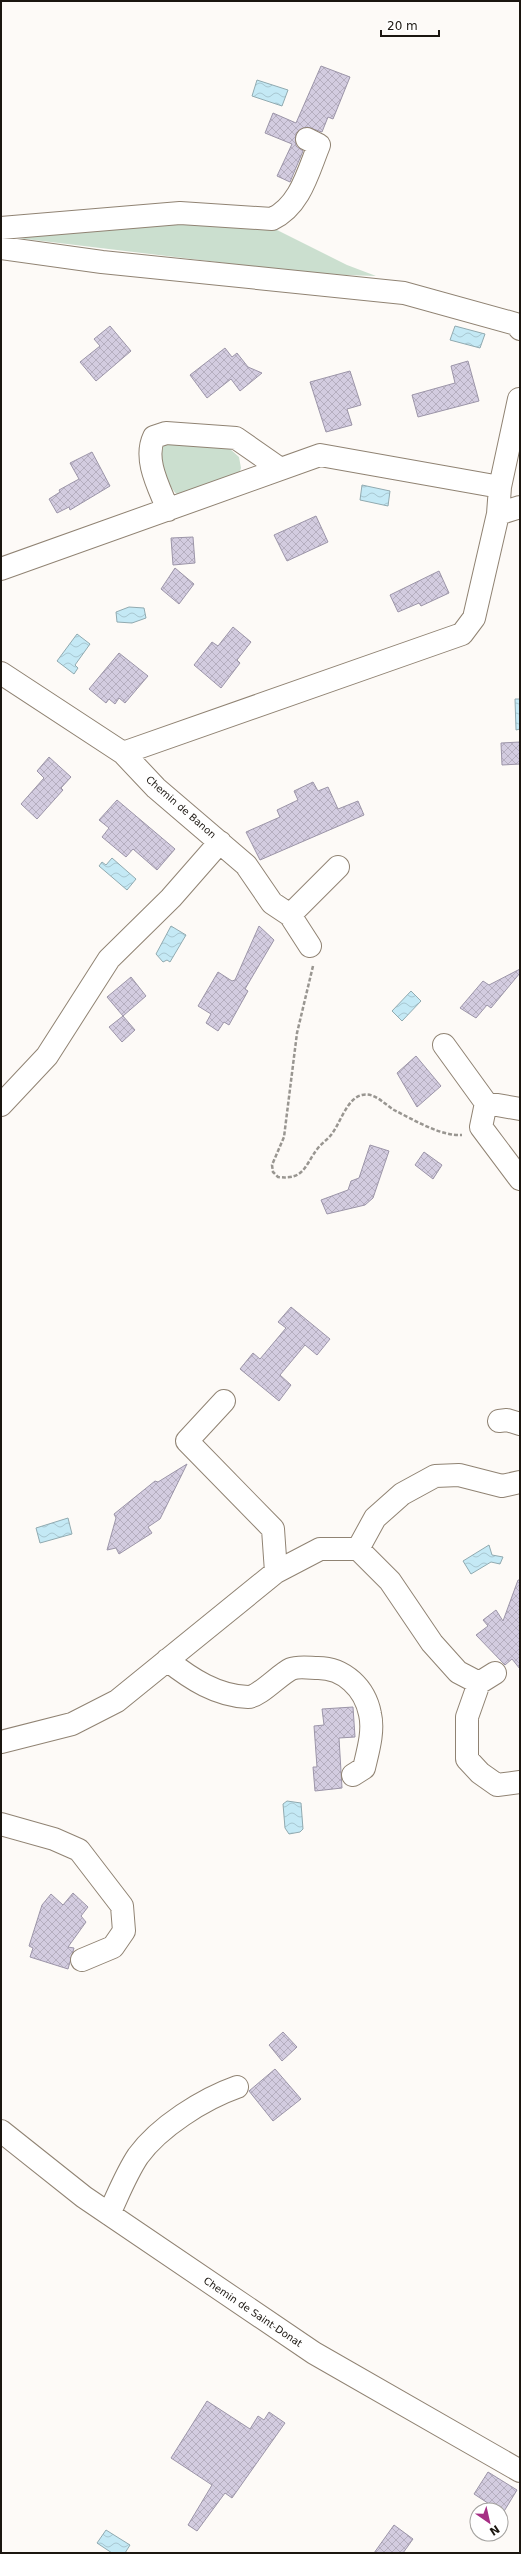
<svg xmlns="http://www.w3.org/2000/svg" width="521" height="2554" font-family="'DejaVu Sans',sans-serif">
<defs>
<pattern id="water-waves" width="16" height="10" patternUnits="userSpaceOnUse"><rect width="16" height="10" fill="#c4e9f5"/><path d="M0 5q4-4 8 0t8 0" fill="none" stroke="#a8c7d1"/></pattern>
<pattern id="building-cross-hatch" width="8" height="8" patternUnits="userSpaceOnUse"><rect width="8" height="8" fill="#d3cce0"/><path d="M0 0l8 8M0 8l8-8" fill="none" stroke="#b5aebf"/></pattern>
</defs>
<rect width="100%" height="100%" fill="#fdfaf7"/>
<path fill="#cbdfcf" d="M 188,218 L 275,229 L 347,265 L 376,276 L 316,274 L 1,236 Z
M 165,443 L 229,448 L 239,457 L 241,468 L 239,474 L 177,494 C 170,490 160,463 160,454 C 159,449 162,446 165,443 Z"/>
<path fill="url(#water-waves)" stroke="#91aab0" d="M 257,80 L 288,90 L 282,106 L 252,96 Z
M 455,326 L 485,334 L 480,348 L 450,340 Z
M 362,485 L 390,491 L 388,506 L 360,500 Z
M 129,607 L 144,608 L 146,618 L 132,623 L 117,622 L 116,612 Z
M 77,634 L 90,644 L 75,665 L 78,668 L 74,674 L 57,661 Z
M 515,699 L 520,699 L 520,729 L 516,730 Z
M 112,858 L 136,879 L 127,890 L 99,866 L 102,862 L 106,865 Z
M 171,926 L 186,935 L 170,962 L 167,960 L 163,962 L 156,954 Z
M 411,991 L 421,1001 L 402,1021 L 392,1011 Z
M 68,1518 L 72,1534 L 40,1543 L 36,1528 Z
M 489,1545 L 492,1555 L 503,1557 L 500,1564 L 491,1562 L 471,1574 L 463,1561 Z
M 287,1801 L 301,1803 L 303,1829 L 300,1832 L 289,1834 L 285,1828 L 283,1804 Z
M 106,2530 L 130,2545 L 125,2553 L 112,2553 L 97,2543 Z"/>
<path fill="url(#building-cross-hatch)" stroke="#9c95a8" d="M 321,66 L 350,77 L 333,119 L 328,117 L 322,132 L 307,127 L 296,133 L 296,146 L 303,151 L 290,182 L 277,176 L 292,144 L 265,133 L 273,113 L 296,123 Z
M 110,326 L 131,351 L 96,381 L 80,362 L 100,346 L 94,339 Z
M 225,348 L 232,357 L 237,353 L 248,367 L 262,373 L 240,391 L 231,379 L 207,398 L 190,375 Z
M 468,361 L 479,401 L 418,417 L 412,395 L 455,383 L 451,366 Z
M 350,371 L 361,405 L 347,409 L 352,425 L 326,432 L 310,382 Z
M 92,452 L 110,486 L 70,510 L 69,507 L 57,513 L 49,499 L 60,492 L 59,490 L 79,479 L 70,463 Z
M 316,516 L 328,542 L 287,561 L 274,535 Z
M 193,537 L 195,563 L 173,565 L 171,538 Z
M 175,568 L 194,584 L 179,604 L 161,589 Z
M 439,571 L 449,593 L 421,606 L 419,603 L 398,612 L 390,595 Z
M 233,627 L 251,642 L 237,660 L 240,663 L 221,688 L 194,665 L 212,642 L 218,646 Z
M 119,653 L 148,676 L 125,703 L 119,698 L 115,704 L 109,699 L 106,703 L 89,689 Z
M 520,742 L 520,764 L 502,765 L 501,743 Z
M 49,757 L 71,777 L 61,788 L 63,790 L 37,819 L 21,804 L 44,778 L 37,771 Z
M 313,782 L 318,791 L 328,787 L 338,809 L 358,801 L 364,815 L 260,860 L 246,832 L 280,817 L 277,810 L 298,800 L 294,791 Z
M 117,800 L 175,849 L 157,870 L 133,849 L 126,857 L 102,837 L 109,828 L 99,820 Z
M 259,926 L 274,940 L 245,989 L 248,991 L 229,1025 L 224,1022 L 218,1031 L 206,1023 L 211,1014 L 198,1006 L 218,972 L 232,981 L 235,980 Z
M 520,969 L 520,973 L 491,1008 L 487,1005 L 476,1018 L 460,1008 L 483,981 L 489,985 Z
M 131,977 L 146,996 L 123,1016 L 107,997 Z
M 123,1016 L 135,1030 L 122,1042 L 109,1027 Z
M 416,1056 L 441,1086 L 417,1107 L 397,1073 Z
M 370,1145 L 389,1151 L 373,1198 L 365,1205 L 327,1214 L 321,1200 L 348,1190 L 351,1181 L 359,1178 Z
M 424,1152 L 442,1165 L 433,1179 L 415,1165 Z
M 291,1307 L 330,1339 L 317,1355 L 305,1345 L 280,1375 L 291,1385 L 279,1401 L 240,1369 L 253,1353 L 260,1359 L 286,1328 L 278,1322 Z
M 187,1464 L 160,1519 L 148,1527 L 152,1533 L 119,1554 L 116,1548 L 107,1550 L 116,1518 L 114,1514 L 155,1481 L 158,1482 Z
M 518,1580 L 520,1580 L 520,1669 L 512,1659 L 505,1665 L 476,1635 L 488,1626 L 483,1620 L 496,1610 L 503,1621 Z
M 353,1707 L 355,1737 L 339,1738 L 342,1788 L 315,1791 L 313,1767 L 317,1767 L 314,1726 L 324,1725 L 322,1709 Z
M 73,1893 L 88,1907 L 81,1916 L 86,1922 L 68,1947 L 74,1948 L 68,1969 L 30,1957 L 33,1948 L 29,1946 L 42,1905 L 51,1894 L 63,1905 Z
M 283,2032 L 297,2047 L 282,2061 L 269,2045 Z
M 275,2069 L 301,2099 L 273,2121 L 249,2091 Z
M 207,2401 L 250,2429 L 258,2416 L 264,2420 L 269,2412 L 285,2423 L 232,2498 L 225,2493 L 197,2531 L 188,2525 L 212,2485 L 171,2458 Z
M 488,2472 L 517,2490 L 503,2513 L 474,2494 Z
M 394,2525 L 413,2539 L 403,2553 L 374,2553 Z"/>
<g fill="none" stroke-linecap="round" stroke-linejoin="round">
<defs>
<path id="minor" d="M 1,228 L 180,213 L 272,219 C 300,206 308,172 319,145 L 307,139
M 1,248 L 102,262 L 404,293 L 516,324 L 520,329
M 500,487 L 519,399
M 168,510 C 160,489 143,460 154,437 L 166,433 L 236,438 L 279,468
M 498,514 L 520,507
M 1,569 L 320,455 L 500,487 L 498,514 L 474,618 L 462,634 L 123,753
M 1,673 L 123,753 L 156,788 L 246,865 L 272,903 L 290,915 L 310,946
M 290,915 L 338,867
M 444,1045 L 486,1103 L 481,1127 L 520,1179
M 486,1103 L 520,1109
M 1,1105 L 47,1056 L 109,959 L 171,898 L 220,842
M 499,1421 L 507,1420 L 520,1424
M 358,1549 L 375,1518 L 402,1494 L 435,1476 L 459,1475 L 502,1486 L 520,1482
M 276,1572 L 320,1549 L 358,1549 L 390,1581 L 432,1643 L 458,1672 L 479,1683 L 495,1673
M 167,1660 C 191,1679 217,1696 248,1697 C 259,1697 280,1674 291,1669 C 298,1666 311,1668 318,1668 C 344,1668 365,1688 370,1714 C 374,1731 368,1751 364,1768 L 353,1775
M 479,1683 L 467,1717 L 467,1759 L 480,1773 L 497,1785 L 520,1782
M 1,1742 L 72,1724 L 117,1701 L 276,1572 L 273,1529 L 187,1441 L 224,1401
M 1,1824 L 54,1839 L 79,1850 L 122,1906 L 124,1931 L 113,1947 L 82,1960
M 1,2131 L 84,2197 L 314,2353 L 520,2471
M 109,2214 C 118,2195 126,2174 138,2156 C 159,2127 203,2099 237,2087"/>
</defs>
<use href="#minor" stroke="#908373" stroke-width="24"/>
<path stroke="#999691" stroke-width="2.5" stroke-dasharray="4 2" stroke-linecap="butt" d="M 313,966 L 297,1033 L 284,1137 L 272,1165 L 273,1172 L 278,1177 C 305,1180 304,1166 318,1148 C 322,1143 327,1140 331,1135 C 340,1124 347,1098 362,1095 C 375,1092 384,1104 394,1110 C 414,1120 440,1136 462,1135"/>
<use href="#minor" stroke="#fff" stroke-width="22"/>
</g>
<g text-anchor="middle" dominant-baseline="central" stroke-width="3" stroke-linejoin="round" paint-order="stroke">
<g font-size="10" fill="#1b1610" stroke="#fff">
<text transform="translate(181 807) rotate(41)">Chemin de Banon</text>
<text transform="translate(253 2312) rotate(34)">Chemin de Saint-Donat</text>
</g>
</g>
<rect width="521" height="2554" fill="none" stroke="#1b1610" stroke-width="4"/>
<g transform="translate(489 2522) rotate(146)"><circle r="19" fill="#ffffff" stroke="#a4a29f"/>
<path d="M0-3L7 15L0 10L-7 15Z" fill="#a62e84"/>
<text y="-6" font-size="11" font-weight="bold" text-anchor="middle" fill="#1b1610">N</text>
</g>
<path d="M381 30v6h58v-6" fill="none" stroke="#1b1610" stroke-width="2"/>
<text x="387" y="30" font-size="12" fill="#1b1610" stroke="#ffffff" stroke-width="3" paint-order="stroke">20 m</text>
</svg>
